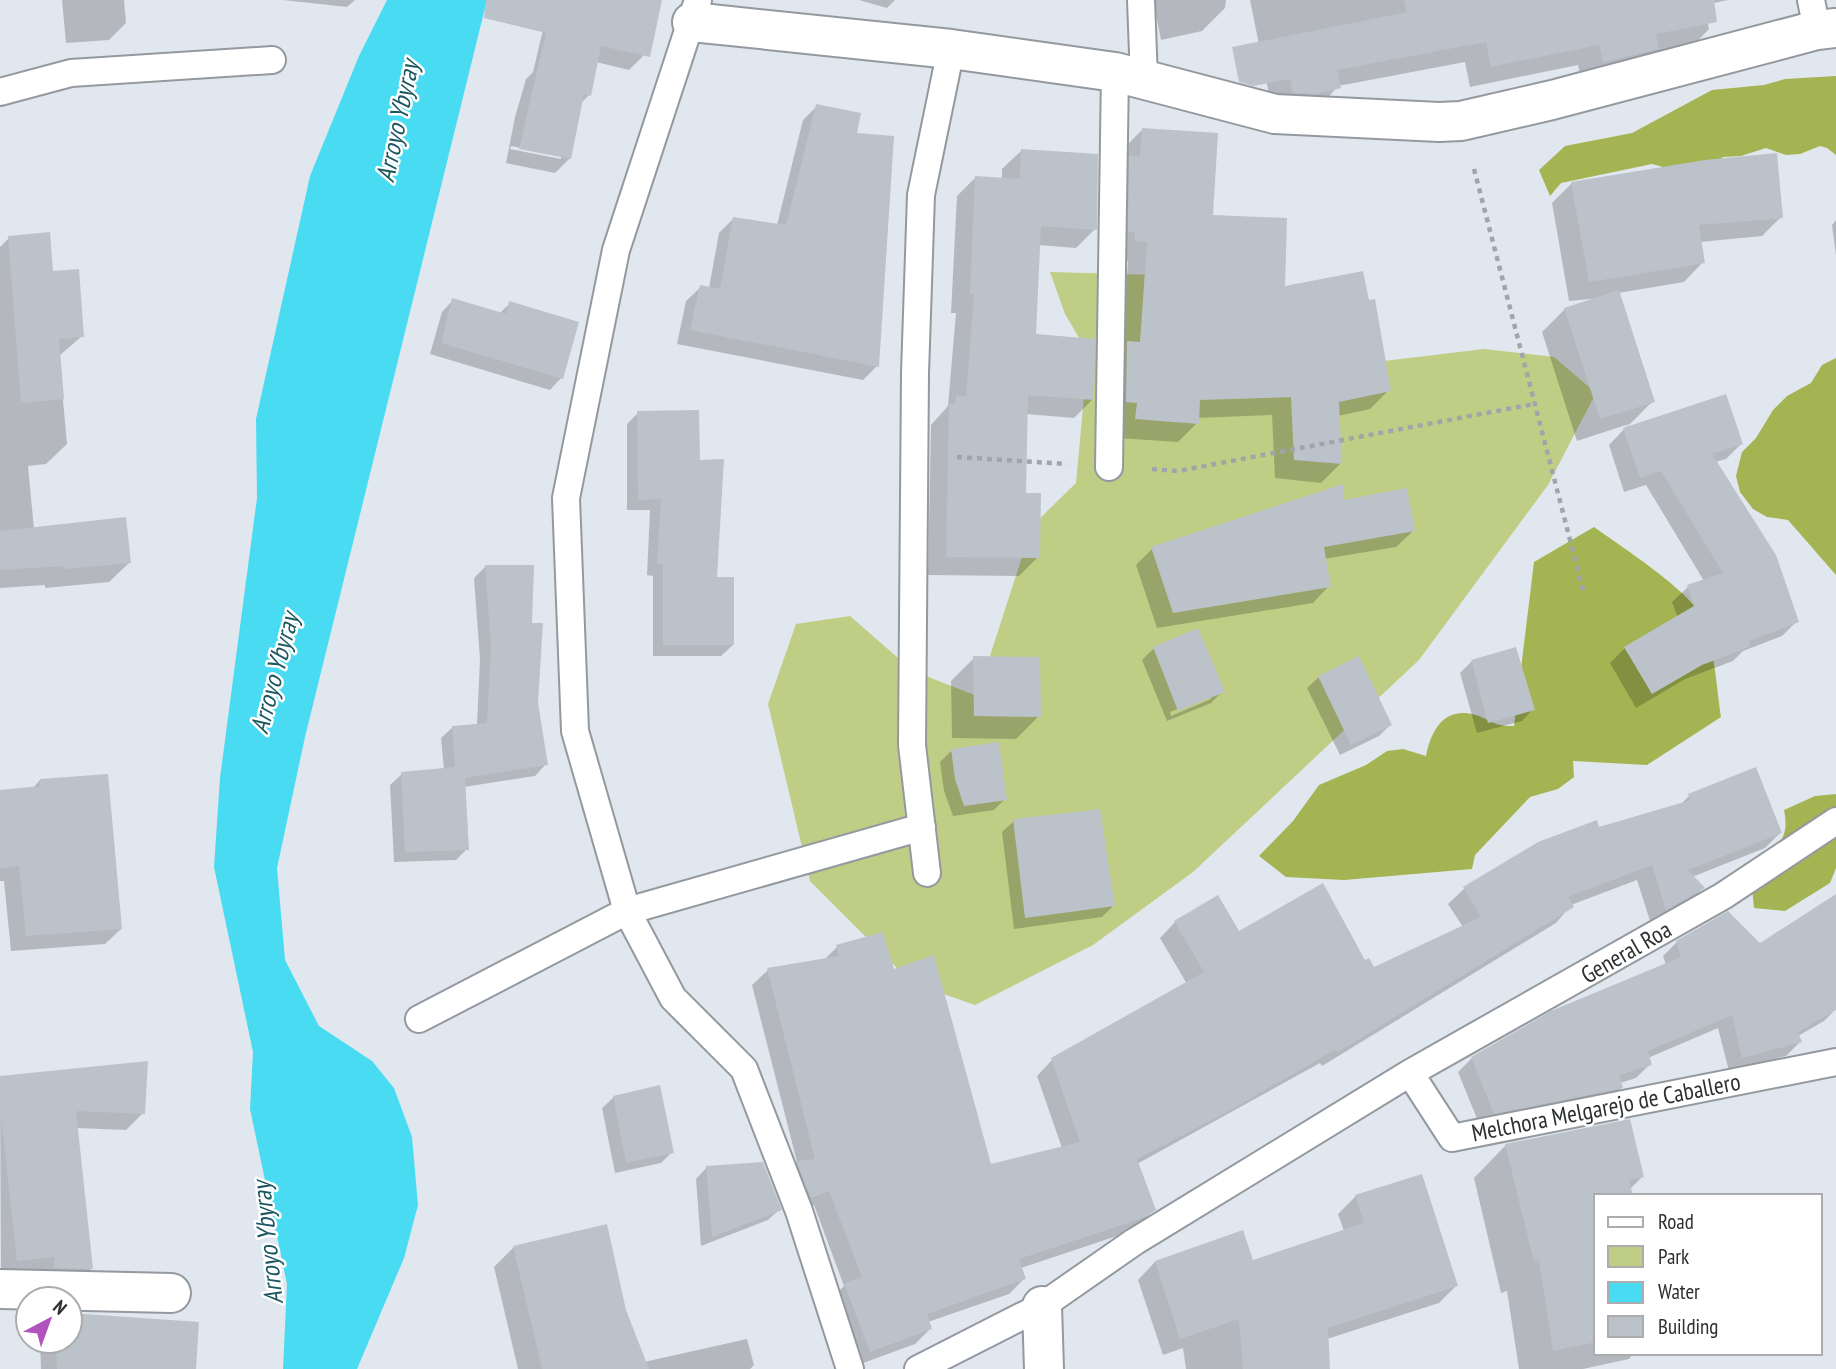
<svg xmlns="http://www.w3.org/2000/svg" width="1836" height="1369" font-family="'PT Sans Narrow',sans-serif">
<rect width="100%" height="100%" fill="#e1e7ee"/>
<path fill="#c0ce85" d="M 1050,272 L 1195,276 L 1292,372 L 1484,349 L 1554,357 L 1596,393 L 1548,485 L 1419,660 L 1193,872 L 1093,945 L 975,1005 L 912,983 L 810,881 L 768,704 L 796,624 L 850,616 L 913,671 L 977,696 L 1032,526 L 1076,483 L 1088,353 L 1065,314 Z"/>
<path fill="#a4b452" d="M 1836,76 L 1836,155 L 1827,148 L 1820,146 L 1800,154 L 1786,155 L 1766,148 L 1741,156 L 1723,157 L 1685,187 L 1663,167 L 1652,164 L 1561,183 L 1550,196 L 1539,170 L 1565,146 L 1632,133 L 1712,90 L 1764,85 L 1785,79 Z
M 1836,358 L 1836,575 L 1788,520 L 1767,517 L 1753,509 L 1740,492 L 1736,476 L 1742,452 L 1756,438 L 1773,410 L 1787,396 L 1811,383 L 1822,365 Z
M 1594,527 C 1619,545 1690,591 1701,616 C 1715,647 1716,684 1721,717 L 1647,765 L 1573,761 L 1574,777 L 1558,789 L 1530,797 L 1475,855 L 1472,869 L 1344,880 L 1286,877 L 1259,856 L 1293,821 L 1319,785 L 1366,765 L 1387,751 L 1403,749 L 1426,756 C 1431,731 1443,708 1472,714 C 1489,718 1493,727 1514,726 L 1534,562 Z
M 1836,794 L 1836,868 L 1830,883 L 1785,911 L 1754,908 L 1750,866 C 1774,847 1791,843 1784,810 L 1815,796 Z"/>
<path fill="#49dbf1" d="M 387,0 L 487,0 L 305,737 L 277,868 L 285,960 L 319,1026 L 372,1061 L 394,1088 L 412,1137 L 418,1205 L 404,1258 L 357,1369 L 283,1369 L 287,1284 L 250,1109 L 253,1052 L 214,867 L 220,778 L 257,498 L 256,419 L 310,176 L 359,56 Z"/>
<path fill="#0003" fill-rule="evenodd" d="M 62,0 L 124,0 L 126,23 L 109,40 L 66,43 Z
M 283,0 L 355,0 L 347,7 Z
M 550,0 L 657,0 L 644,55 L 629,70 L 596,62 L 589,95 L 580,104 L 570,158 L 555,173 L 506,163 L 515,117 L 526,79 L 533,72 ZM 511,146 L 561,155 L 561,159 L 510,149 Z
M 859,0 L 895,0 L 887,8 Z
M 1153,0 L 1226,0 L 1225,8 L 1202,31 L 1161,40 Z
M 1250,0 L 1728,0 L 1704,5 L 1709,29 L 1688,51 L 1582,82 L 1578,65 L 1470,87 L 1465,62 L 1338,86 L 1318,109 L 1273,114 Z
M 817,106 L 855,135 L 877,366 L 863,380 L 677,344 L 686,301 L 701,287 L 709,288 L 719,233 L 734,218 L 777,225 L 803,120 Z
M 1142,130 L 1211,216 L 1389,390 L 1370,409 L 1338,416 L 1340,464 L 1321,483 L 1275,478 L 1272,415 L 1197,418 L 1197,423 L 1178,442 L 1117,438 L 1128,261 L 1116,260 L 1123,149 Z
M 1022,150 L 1095,229 L 1076,248 L 1038,245 L 1034,336 L 1093,399 L 1074,418 L 1026,414 L 1025,495 L 1038,557 L 1019,576 L 928,575 L 931,425 L 948,406 L 956,313 L 951,313 L 957,196 L 976,177 L 1002,179 L 1002,169 Z
M 1572,183 L 1781,217 L 1762,236 L 1700,242 L 1703,262 L 1684,282 L 1618,293 L 1653,401 L 1625,429 L 1741,444 L 1726,459 L 1715,462 L 1797,621 L 1782,636 L 1743,651 L 1733,661 L 1685,679 L 1636,708 L 1610,663 L 1625,648 L 1678,618 L 1672,602 L 1688,587 L 1704,581 L 1646,485 L 1624,492 L 1609,445 L 1629,424 L 1577,441 L 1542,332 L 1565,309 L 1601,298 L 1569,301 L 1552,203 Z
M 1836,220 L 1836,256 L 1832,225 Z
M 9,238 L 52,273 L 82,336 L 59,356 L 67,444 L 46,464 L 28,466 L 34,529 L 130,562 L 109,582 L 45,588 L 45,585 L 0,588 L 0,247 Z
M 453,300 L 499,314 L 510,303 L 561,378 L 550,390 L 430,354 L 442,312 Z
M 638,413 L 698,461 L 716,579 L 733,645 L 721,656 L 653,656 L 653,576 L 647,575 L 650,510 L 627,510 L 627,424 Z
M 1342,502 L 1413,531 L 1396,547 L 1324,559 L 1329,586 L 1313,603 L 1157,628 L 1136,565 L 1152,549 Z
M 485,567 L 531,624 L 537,703 L 546,764 L 535,776 L 464,787 L 467,849 L 456,860 L 394,862 L 390,785 L 402,774 L 444,770 L 441,738 L 453,727 L 477,725 L 480,660 L 474,578 Z
M 1154,648 L 1223,691 L 1211,703 L 1167,721 L 1142,660 ZM 1211,695 L 1211,699 L 1171,716 L 1170,712 Z
M 1515,649 L 1533,709 L 1522,721 L 1477,733 L 1460,673 L 1471,662 Z
M 974,658 L 1039,716 L 1016,739 L 952,738 L 951,681 Z
M 1319,677 L 1390,725 L 1379,736 L 1340,755 L 1307,688 Z
M 951,751 L 1005,799 L 994,810 L 953,816 L 944,791 L 940,762 Z
M 40,780 L 121,929 L 105,944 L 11,951 L 4,881 L 0,881 L 0,791 L 32,789 Z
M 1689,796 L 1780,833 L 1765,848 L 1692,877 L 1703,888 L 1688,903 L 1651,924 L 1637,880 L 1571,905 L 1556,923 L 1322,1066 L 1320,1063 L 1137,1164 L 1154,1210 L 1138,1225 L 1126,1233 L 1021,1268 L 1024,1279 L 1009,1294 L 928,1322 L 930,1329 L 915,1344 L 855,1366 L 830,1300 L 844,1286 L 814,1205 L 795,1213 L 782,1178 L 797,1162 L 752,985 L 768,970 L 824,960 L 837,947 L 892,971 L 990,1166 L 1062,1148 L 1037,1076 L 1052,1060 L 1187,984 L 1160,938 L 1175,922 L 1365,963 L 1373,969 L 1463,927 L 1448,904 L 1464,889 L 1538,843 L 1679,806 Z
M 1014,821 L 1113,906 L 1102,917 L 1014,929 L 1002,832 Z
M 1836,895 L 1836,1009 L 1824,1021 L 1798,1036 L 1800,1042 L 1786,1056 L 1729,1071 L 1718,1028 L 1648,1058 L 1650,1064 L 1636,1078 L 1620,1083 L 1621,1088 L 1607,1101 L 1480,1126 L 1458,1072 L 1472,1058 L 1666,965 L 1663,956 L 1677,942 L 1759,946 Z
M 0,1078 L 143,1113 L 126,1130 L 76,1128 L 91,1269 L 74,1285 L 1,1277 Z
M 614,1097 L 672,1152 L 661,1163 L 615,1173 L 602,1108 Z
M 1506,1145 L 1642,1177 L 1629,1190 L 1596,1196 L 1596,1353 L 1634,1353 L 1629,1359 L 1583,1369 L 1519,1369 L 1507,1291 L 1501,1293 L 1474,1178 Z
M 707,1167 L 780,1209 L 768,1220 L 701,1246 L 696,1179 Z
M 1356,1196 L 1456,1286 L 1439,1303 L 1327,1339 L 1328,1369 L 1186,1369 L 1183,1348 L 1163,1355 L 1138,1280 L 1155,1262 L 1252,1262 L 1344,1231 L 1338,1214 Z
M 514,1247 L 625,1310 L 644,1362 L 747,1339 L 754,1365 L 750,1369 L 518,1369 L 494,1267 Z
M 70,1315 L 194,1369 L 41,1369 L 40,1341 L 70,1341 Z"/>
<path fill="#bcc2c9" d="M 486,0 L 662,0 L 650,57 L 601,46 L 591,96 L 584,94 L 571,159 L 519,149 L 546,33 L 484,18 Z
M 1404,0 L 1714,0 L 1717,22 L 1656,34 L 1659,49 L 1603,62 L 1599,45 L 1491,67 L 1486,42 L 1337,70 L 1341,88 L 1315,94 L 1293,93 L 1290,79 L 1253,86 L 1239,82 L 1232,47 L 1407,12 Z
M 816,104 L 861,113 L 857,133 L 894,136 L 879,367 L 690,330 L 700,285 L 720,289 L 733,217 L 786,225 Z
M 1142,128 L 1218,133 L 1213,215 L 1287,218 L 1285,286 L 1363,271 L 1369,300 L 1375,299 L 1391,391 L 1339,402 L 1342,464 L 1294,460 L 1291,397 L 1200,400 L 1199,424 L 1135,419 L 1137,403 L 1126,402 L 1127,341 L 1140,342 L 1147,242 L 1135,241 L 1135,232 L 1128,232 L 1129,156 L 1140,157 Z
M 1021,149 L 1098,154 L 1097,230 L 1041,226 L 1036,334 L 1095,339 L 1094,400 L 1028,395 L 1026,493 L 1041,493 L 1040,558 L 946,557 L 949,404 L 955,404 L 956,395 L 966,397 L 974,294 L 970,294 L 975,176 L 1020,179 Z
M 1777,153 L 1783,218 L 1699,225 L 1705,263 L 1589,282 L 1571,182 L 1705,160 Z
M 50,232 L 53,271 L 79,269 L 84,337 L 59,339 L 64,399 L 21,403 L 8,236 Z
M 1619,290 L 1655,402 L 1600,419 L 1564,308 Z
M 452,298 L 506,314 L 509,301 L 579,322 L 563,379 L 441,343 Z
M 1726,394 L 1743,444 L 1712,454 L 1776,555 L 1799,622 L 1749,641 L 1751,646 L 1702,665 L 1652,694 L 1624,647 L 1694,606 L 1687,585 L 1723,573 L 1661,471 L 1640,478 L 1623,428 Z
M 699,410 L 700,460 L 724,459 L 717,577 L 734,577 L 734,645 L 663,645 L 663,565 L 657,564 L 661,499 L 638,500 L 637,411 Z
M 1343,484 L 1343,500 L 1407,488 L 1415,531 L 1324,547 L 1331,587 L 1173,613 L 1151,547 Z
M 126,517 L 131,563 L 65,569 L 65,566 L 0,570 L 0,531 Z
M 485,565 L 534,565 L 532,623 L 543,623 L 538,703 L 548,765 L 465,778 L 469,850 L 405,852 L 401,772 L 455,767 L 452,726 L 487,723 L 491,647 Z
M 1198,628 L 1225,692 L 1178,711 L 1153,647 Z
M 1516,647 L 1535,710 L 1488,723 L 1471,660 Z
M 973,656 L 1040,657 L 1041,717 L 974,716 Z
M 1359,656 L 1392,725 L 1351,745 L 1318,676 Z
M 999,742 L 1007,800 L 964,806 L 955,779 L 951,749 Z
M 1756,767 L 1782,833 L 1688,870 L 1705,888 L 1666,910 L 1652,865 L 1568,897 L 1574,907 L 1338,1052 L 1336,1049 L 1229,1111 L 1137,1159 L 1156,1210 L 1143,1218 L 1019,1259 L 1026,1279 L 927,1314 L 932,1329 L 870,1352 L 844,1283 L 862,1277 L 829,1191 L 811,1198 L 796,1161 L 815,1159 L 767,968 L 839,956 L 836,945 L 883,932 L 894,969 L 934,955 L 991,1164 L 1080,1142 L 1051,1058 L 1204,972 L 1174,921 L 1218,895 L 1239,931 L 1323,883 L 1365,960 L 1369,958 L 1374,967 L 1481,917 L 1463,887 L 1538,842 L 1597,820 L 1599,827 L 1691,800 L 1688,794 Z
M 108,774 L 122,929 L 26,936 L 19,866 L 0,868 L 0,790 L 40,786 L 40,779 Z
M 1100,809 L 1115,906 L 1025,918 L 1013,819 Z
M 1836,894 L 1836,1010 L 1798,1032 L 1802,1042 L 1742,1058 L 1732,1015 L 1648,1051 L 1652,1065 L 1619,1075 L 1623,1088 L 1494,1114 L 1471,1057 L 1551,1011 L 1681,957 L 1676,941 L 1728,911 L 1760,943 Z
M 148,1061 L 145,1114 L 76,1111 L 93,1269 L 54,1268 L 54,1257 L 17,1261 L 0,1107 L 0,1076 Z
M 660,1085 L 674,1153 L 626,1163 L 613,1096 Z
M 1630,1119 L 1644,1177 L 1629,1180 L 1633,1196 L 1596,1196 L 1596,1342 L 1553,1351 L 1539,1260 L 1534,1262 L 1505,1144 Z
M 763,1162 L 782,1210 L 712,1237 L 706,1166 Z
M 1422,1174 L 1458,1286 L 1328,1328 L 1330,1369 L 1243,1369 L 1239,1319 L 1180,1339 L 1155,1261 L 1243,1230 L 1253,1260 L 1364,1223 L 1355,1195 Z
M 607,1224 L 626,1310 L 649,1369 L 542,1369 L 513,1246 Z
M 70,1313 L 199,1322 L 196,1369 L 57,1369 L 56,1341 L 70,1341 Z"/>
<g fill="none" stroke-linecap="round" stroke-linejoin="round">
<defs>
<path id="lane" d="M 698,0 L 616,250 L 566,498 L 575,731 L 627,911 L 673,998 L 744,1069 L 799,1211 L 850,1369
M 1141,0 L 1144,80
M 1811,0 L 1817,30
M 0,92 L 71,73 L 272,60
M 1109,467 L 1115,72
M 927,873 L 912,745 L 915,373 L 921,195 L 951,49
M 419,1019 L 627,911 L 922,827
M 1410,1073 L 1452,1138 L 1836,1062
M 918,1369 L 1042,1306 L 1134,1242 L 1410,1073 L 1723,896 L 1836,821"/>
<path id="street" d="M 692,22 L 951,49 L 1115,72 L 1275,114 L 1439,122 L 1461,121 L 1552,100 L 1817,30 L 1836,28
M 0,1289 L 171,1293
M 1042,1306 L 1044,1369"/>
</defs>
<use href="#lane" stroke="#93999f" stroke-width="30"/>
<use href="#street" stroke="#93999f" stroke-width="42"/>
<path stroke="#a0a5aa" stroke-width="4.5" stroke-dasharray="5 5" stroke-linecap="butt" d="M 1474,169 L 1583,590
M 957,457 L 1067,464
M 1152,469 L 1178,471 L 1534,404"/>
<use href="#lane" stroke="#fff" stroke-width="26"/>
<use href="#street" stroke="#fff" stroke-width="38"/>
</g>
<g text-anchor="middle" dominant-baseline="central" stroke-width="5" stroke-linejoin="round" paint-order="stroke">
<g font-size="24" fill="#2d3032" stroke="#fff">
<text transform="translate(1626 952) rotate(-30)">General Roa</text>
<text transform="translate(1606 1107) rotate(-11)">Melchora Melgarejo de Caballero</text>
</g>
<g font-size="26" font-style="italic" fill="#1b5760" stroke="#fff">
<text transform="translate(397 121) rotate(-78)">Arroyo Ybyray</text>
<text transform="translate(274 673) rotate(-75)">Arroyo Ybyray</text>
<text transform="translate(267 1243) rotate(-96)">Arroyo Ybyray</text>
</g>
</g>
<rect x="1594" y="1194" width="228" height="161" fill="#ffffff" stroke="#abacad" stroke-width="2"/>
<rect x="1608" y="1217" width="35" height="10" fill="#ffffff" stroke="#abacad" stroke-width="2"/>
<text x="1658" y="1229" font-size="21" fill="#2d3032">Road</text>
<rect x="1608" y="1246" width="35" height="21" fill="#c0ce85" stroke="#abacad" stroke-width="2"/>
<text x="1658" y="1264" font-size="21" fill="#2d3032">Park</text>
<rect x="1608" y="1282" width="35" height="21" fill="#49dbf1" stroke="#abacad" stroke-width="2"/>
<text x="1658" y="1299" font-size="21" fill="#2d3032">Water</text>
<rect x="1608" y="1316" width="35" height="21" fill="#bcc2c9" stroke="#abacad" stroke-width="2"/>
<text x="1658" y="1334" font-size="21" fill="#2d3032">Building</text>
<g transform="translate(49 1320) rotate(41)"><circle r="33" fill="#ffffff" stroke="#abacad" stroke-width="2"/>
<path d="M0-5L12 26L0 18L-12 26Z" fill="#b053bd"/>
<text y="-10" font-size="19" font-weight="bold" text-anchor="middle" fill="#2d3032">N</text>
</g>
</svg>
